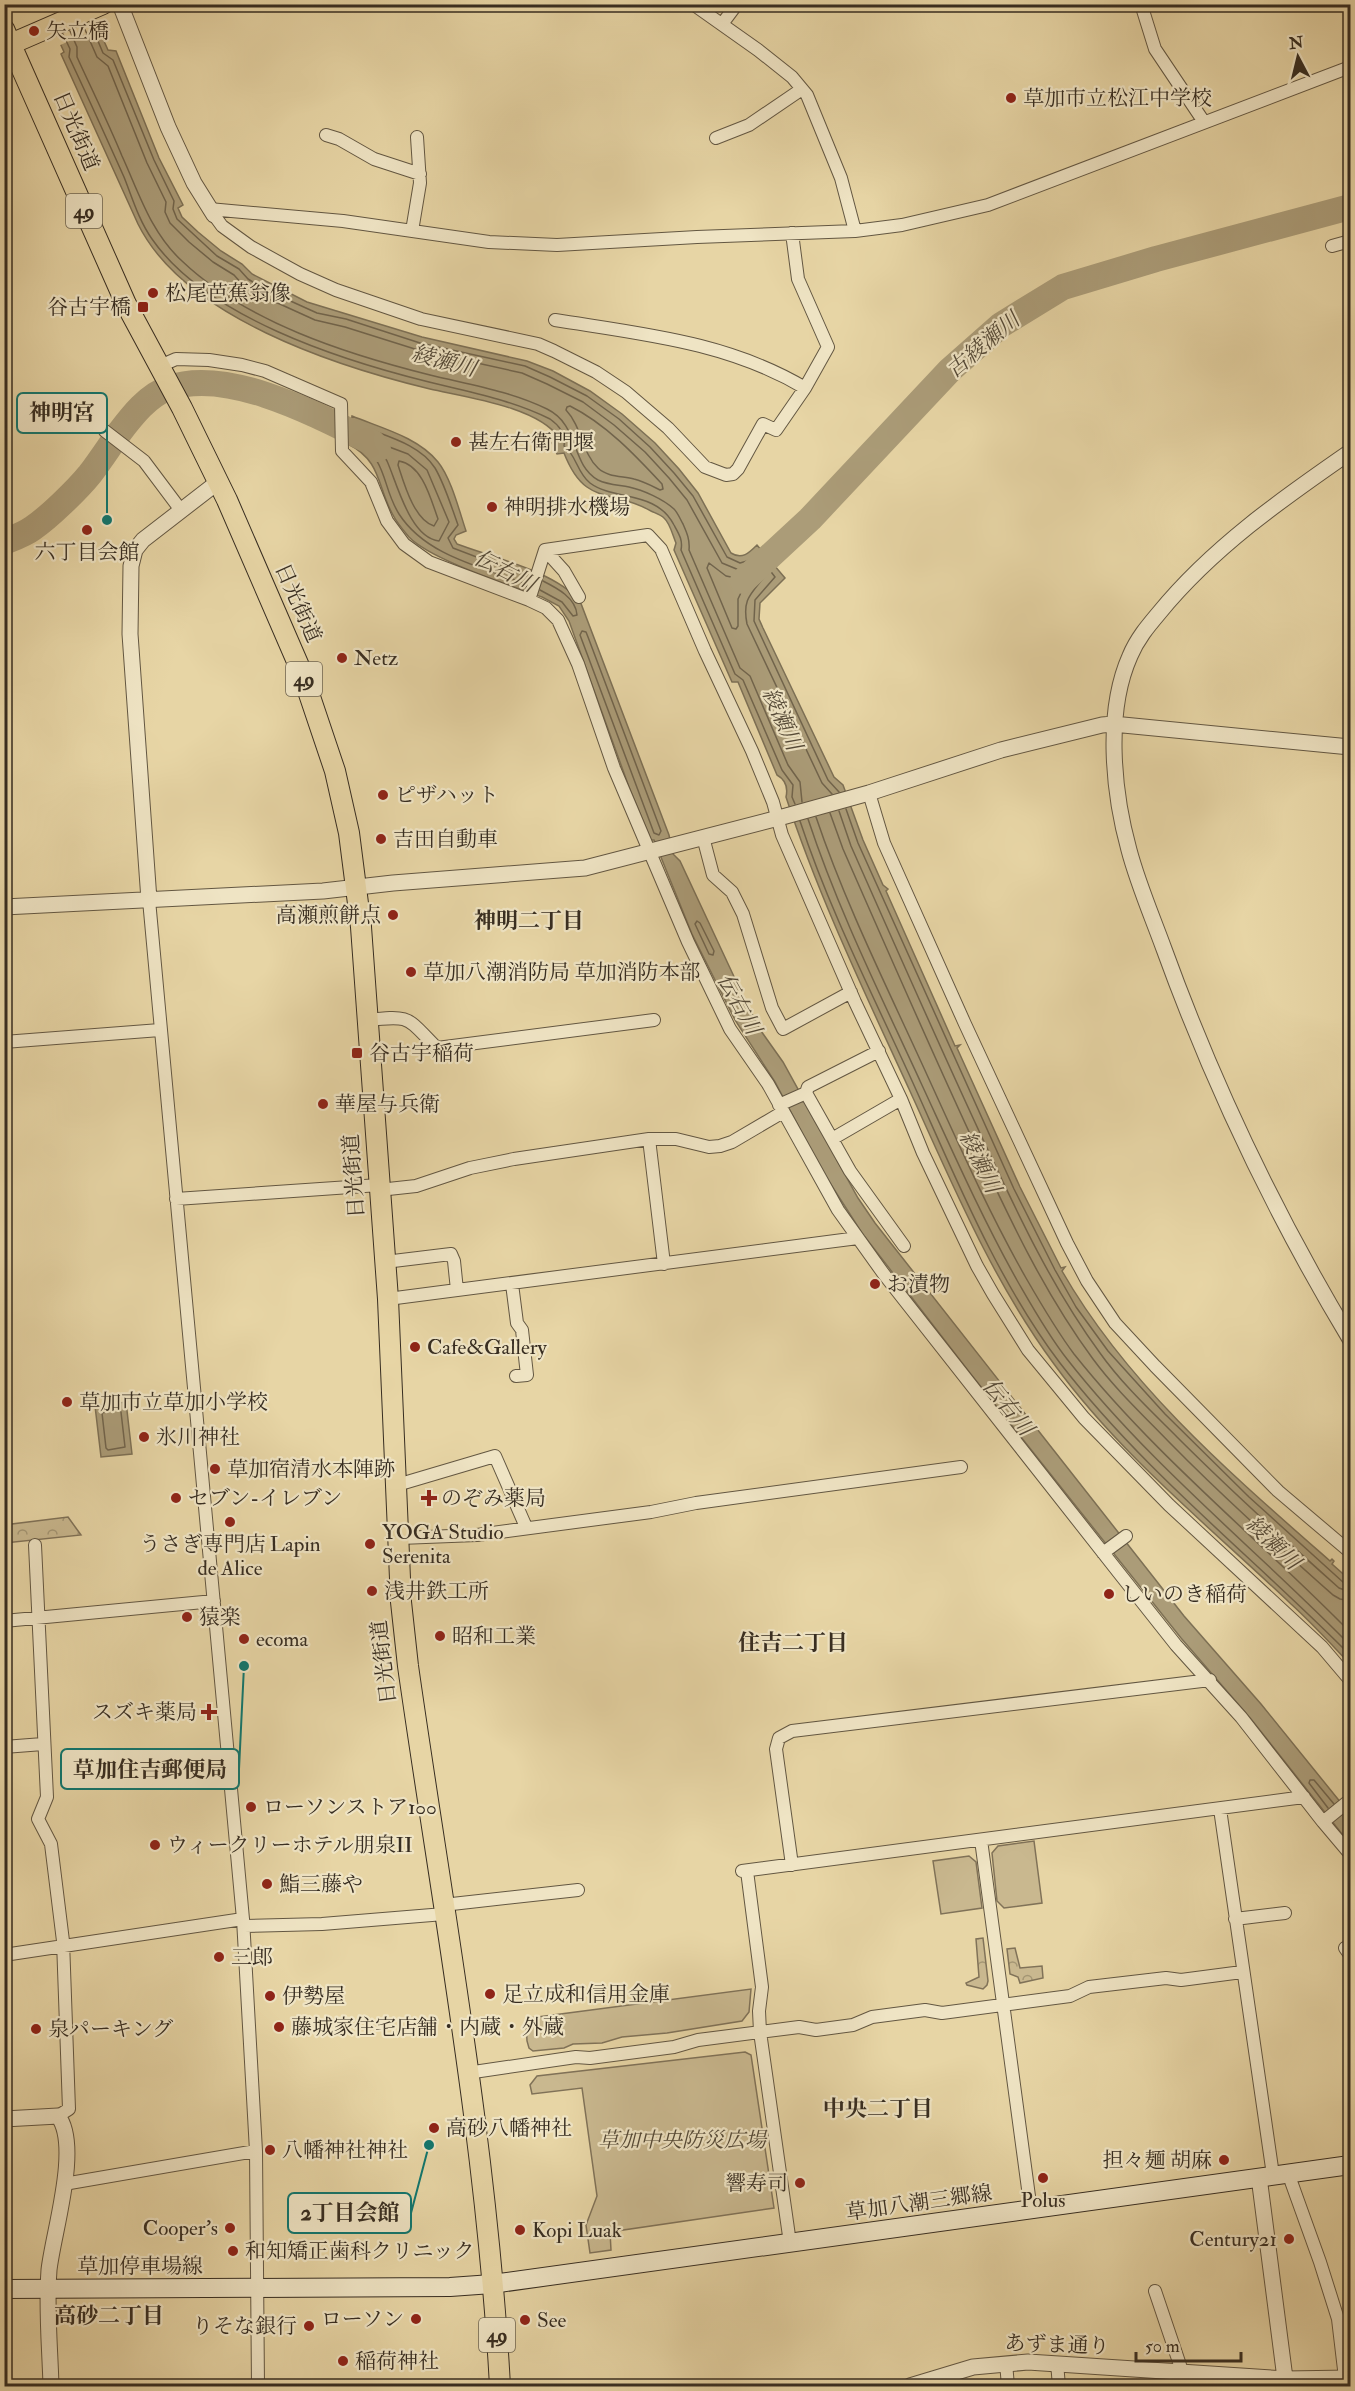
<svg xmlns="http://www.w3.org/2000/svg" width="1355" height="2391" font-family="'IM FELL Double Pica','Noto Serif JP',serif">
<defs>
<pattern id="forest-crowns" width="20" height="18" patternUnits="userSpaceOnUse" patternTransform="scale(1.5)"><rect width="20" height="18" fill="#c9b88f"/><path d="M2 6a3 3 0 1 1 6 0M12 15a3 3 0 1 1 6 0" fill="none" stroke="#a49674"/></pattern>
</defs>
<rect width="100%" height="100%" fill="#e7d5a5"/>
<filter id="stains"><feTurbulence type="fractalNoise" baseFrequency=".00333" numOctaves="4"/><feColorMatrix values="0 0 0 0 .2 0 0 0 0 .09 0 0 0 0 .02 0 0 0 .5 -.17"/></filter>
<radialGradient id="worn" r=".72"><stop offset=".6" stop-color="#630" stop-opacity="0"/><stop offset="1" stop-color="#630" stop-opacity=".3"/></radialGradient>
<path fill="#c9b88f" stroke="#807258" stroke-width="1.5" d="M 1034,1841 L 1042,1903 L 1004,1908 L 997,1901 L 992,1853 L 998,1846 Z
M 969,1856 L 976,1862 L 982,1908 L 941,1914 L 933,1861 Z
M 751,1989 L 749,2012 L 742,2021 L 667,2033 L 622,2037 L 602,2043 L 573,2044 L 564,2048 L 533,2051 L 529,2048 L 527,2041 L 526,2022 L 530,2018 Z
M 745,2052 L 751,2055 L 774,2208 L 610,2232 L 611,2250 L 590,2253 L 586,2225 L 597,2196 L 582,2088 L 532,2094 L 530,2085 L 537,2076 Z"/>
<path fill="url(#forest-crowns)" stroke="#807258" stroke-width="1.5" d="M 68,1517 L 81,1535 L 5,1543 L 4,1525 Z
M 983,1938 L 988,1981 L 987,1985 L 983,1989 L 967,1985 L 966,1983 L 979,1977 L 976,1939 Z
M 1015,1948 L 1020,1968 L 1042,1966 L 1043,1978 L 1020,1983 L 1018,1977 L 1010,1974 L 1007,1949 Z"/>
<path fill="#ab9c78" stroke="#7d7055" stroke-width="1.5" d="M 43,5 L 88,5 L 108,50 L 116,51 L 159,158 L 183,205 L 178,208 L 182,217 L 198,232 L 221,251 L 242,264 L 252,274 L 307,302 L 422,337 L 527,361 L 553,371 L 590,391 L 622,414 L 655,443 L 679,469 L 698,493 L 731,553 C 742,560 749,553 757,545 L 785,578 L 760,603 L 759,619 L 763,628 L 834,777 L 843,785 L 863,840 L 883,885 L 888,889 L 886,891 L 955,1046 L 960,1045 L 957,1048 L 1020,1187 L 1061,1268 L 1065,1267 L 1062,1271 C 1128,1386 1231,1474 1330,1561 L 1332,1559 L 1334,1561 L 1332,1564 L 1350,1580 L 1350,1664 C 1331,1644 1312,1623 1291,1604 C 1210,1527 1120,1455 1054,1364 C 992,1280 952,1183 909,1089 C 865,993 819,898 786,797 C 788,788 786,780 777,775 L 738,682 L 732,682 L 674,550 L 676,543 C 673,536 670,523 664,518 C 661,515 655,513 651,511 C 610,488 585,507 564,453 L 557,454 L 552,443 L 559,440 L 559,438 C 539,407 465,397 430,389 C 335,366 184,317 138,224 L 61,54 L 64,52 Z
M 352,416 C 381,428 418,437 438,462 C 451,478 459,510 466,531 L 456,535 L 454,539 L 457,544 C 494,558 554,571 580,601 L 669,835 L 673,854 L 680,861 L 744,998 L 761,1031 L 783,1062 L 858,1198 L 875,1223 L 1184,1616 L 1261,1704 L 1350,1814 L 1350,1844 L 1251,1719 L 1181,1638 L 970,1373 L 862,1233 L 821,1169 L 775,1082 L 735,1020 L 692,934 L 654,840 L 651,840 L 629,787 L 569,621 L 559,606 L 542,597 C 510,585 431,560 409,537 C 404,531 397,523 393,515 C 377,487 382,461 348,444 Z
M 126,1402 L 132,1454 L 101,1457 L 95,1406 Z"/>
<path fill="#e7d5a5" d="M 92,4 L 102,27 L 58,46 L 42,10 L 55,5 Z"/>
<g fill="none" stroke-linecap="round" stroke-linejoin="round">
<path stroke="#71644c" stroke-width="1.5" d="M 90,22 L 103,53 L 113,60 L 154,160 L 174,201 L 173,209 L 177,219 L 217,256 L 239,269 L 248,279 L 264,289 L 317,313 L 346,319 L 420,343 L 525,366 L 550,377 L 587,396 L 619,419 L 650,447 L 674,473 L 693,496 L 727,557 L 740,563 L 747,561 L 756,555 L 759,556 L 775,577 L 755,600 L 754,621 L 828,780 L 839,792
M 83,25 L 97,57 L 108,66 L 147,163 L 166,202 L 165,212 L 170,223 L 189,242 L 213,262 L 234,275 L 243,285 L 260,295 L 315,320 L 345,327 L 418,350 L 522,373 L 547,384 L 583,402 L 614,425 L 645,452 L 669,478 L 687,500 L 722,563 L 739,570 L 758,566 L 765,576 C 751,594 742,599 747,624 L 822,783 L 832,794
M 70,31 L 77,47 L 77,57 C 92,90 108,122 122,156 C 139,193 151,233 182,261 C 246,322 346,354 430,375 C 471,385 510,391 547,409 C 580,425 570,464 598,480 C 608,485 619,485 629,487 C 643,490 663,499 674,509 C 678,513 680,519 683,524 C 687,533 690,540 689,550 L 740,668 L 750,676 L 788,765 L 800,782 L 802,802
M 63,34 L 70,49 L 69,57 C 88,97 106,137 124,177 C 132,197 139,221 152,239 C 206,317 340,360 429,382 C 472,393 509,399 550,419 C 560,426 566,434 564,446 C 576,454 577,473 590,483 C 614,501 656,490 674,525 C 679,534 683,540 681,550 L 735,674 L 743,680 L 782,770 L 793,785 L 792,797 L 795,804
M 570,406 C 606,424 635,455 662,484 L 663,489 L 660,490 C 652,486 643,481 634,479 C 622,476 607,477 598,468 C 582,453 582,427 566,410 L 567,407 Z
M 376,442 L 408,454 L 427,470 L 449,522 L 439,541 C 410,538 397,483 387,461 C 384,456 379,451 375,446 Z
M 399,461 C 423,465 431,500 438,519 L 434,526 C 414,520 404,483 398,465 Z
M 709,563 L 726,576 L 747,580 L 738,599 L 738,626 L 736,629 L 732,628 L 707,568 Z
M 526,584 C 482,567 426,556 399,514 C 381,485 389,462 356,440 L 357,427 L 361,426 C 385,436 420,444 435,468 C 445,485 451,506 458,525 L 448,538 L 453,548 L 529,577
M 540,590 L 562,602 L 573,616 L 577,615 C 576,598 557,588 543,581
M 582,631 L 586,632 L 588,637 L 661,831 L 659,835 L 654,833 L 586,651 L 580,635 Z
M 846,809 L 858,843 L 1014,1189 L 1055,1270 L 1076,1307 L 1108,1351 L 1165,1414 L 1249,1497 L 1344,1583 L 1350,1584
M 839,811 L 851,846 C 893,941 935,1036 979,1131 C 1015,1208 1050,1285 1100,1353 C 1122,1384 1150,1410 1177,1437 C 1229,1489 1284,1539 1339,1588 L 1350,1592
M 830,813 L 843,849 C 885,945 927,1041 971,1136 C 1007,1213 1042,1290 1093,1359 C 1115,1389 1144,1416 1170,1443 C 1222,1496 1277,1545 1333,1595 L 1340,1599 L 1350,1601
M 816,817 C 846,906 889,991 928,1077 C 959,1145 989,1213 1026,1278 C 1041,1304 1056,1330 1074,1354 C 1156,1457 1259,1539 1350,1632
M 808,819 C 838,910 881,996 921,1083 C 952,1150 982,1218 1018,1282 C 1033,1308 1048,1335 1067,1359 C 1150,1465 1256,1549 1350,1645
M 800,821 C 830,912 874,997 913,1083 C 955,1176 998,1282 1060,1363 C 1144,1472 1254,1558 1350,1655
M 697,921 L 700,923 L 714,951 L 713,955 L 709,954 L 695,924 Z
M 118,1409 L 121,1412 L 125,1447 L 108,1450 L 106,1448 L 102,1413 Z
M 1328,1808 L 1309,1783 L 1310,1780 L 1314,1780 L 1334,1804"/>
<path stroke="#ab9c78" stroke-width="26" d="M 4,542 C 14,538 25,534 33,528 C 49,517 77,490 90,474 C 100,461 109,447 119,433 C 132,416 148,395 169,388 C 229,367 319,416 373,443 L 378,449
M 743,581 L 810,519 L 950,370 L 1001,325 L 1063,287 L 1156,259 L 1350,207"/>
<defs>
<path id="minor" d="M 693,4 L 758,50 L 792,77 L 807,95 L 841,178 L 855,231
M 1141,4 L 1155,49 L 1204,122
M 722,24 L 737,4
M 326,135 L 339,139 L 374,159 L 420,174
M 716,138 L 749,125 L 802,89
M 209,209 L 343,221 L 489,242 L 557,245 L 697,237 L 855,231 L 902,225 L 988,205 L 1350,67
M 214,215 L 222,226 L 251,247 L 300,274 L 336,290 L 421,319 L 538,344 L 554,351 L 596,372 L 626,392 L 668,428 L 705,467 L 726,475 L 733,474 L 738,469 L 763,424 L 776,430 L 805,388 L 828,347 L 798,279 L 792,233
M 412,231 L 420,183 L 417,137
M 1332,246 L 1350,241
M 555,320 C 642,334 728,342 805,388
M 160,366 L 176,359 L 209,360 L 242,365 L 265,371 L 341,404 L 342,451 L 371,482 L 387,521 L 404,544 L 429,562 L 529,600 L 546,608 L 558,620 L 578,664 L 614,768 L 688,942 L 730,1029 L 768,1084 L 838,1210 L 883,1273 L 1119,1573 L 1176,1645 L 1241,1717 L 1323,1822 L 1350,1854
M 105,431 L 144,461 L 180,509
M 545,550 L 564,571 L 579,597
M 529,600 L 545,550 L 648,535 L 661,549 L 705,651 L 752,751 L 773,802 L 782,835 L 855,1002 L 901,1099 L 923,1153 L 977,1266 L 993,1294 L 1028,1350 L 1084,1418 L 1169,1505 L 1322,1647 L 1350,1680
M 869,793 L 884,843 L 965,1024 L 1067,1243 L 1087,1281 L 1115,1323 L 1155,1366 L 1278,1491 L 1350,1552
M 703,837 L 713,875 L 732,892 L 743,914 L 772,1008 L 783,1029 L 851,992
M 149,900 L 243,1919 L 256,2151 L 258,2386
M 367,1020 C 412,1015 406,1017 437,1048 L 654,1020
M 4,1042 L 160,1030
M 879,1051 L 808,1087 L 806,1093 L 850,1171 L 904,1246
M 779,1105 L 806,1093
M 649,1139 L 664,1264
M 832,1139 L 901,1099
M 379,1190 L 416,1186 L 470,1168 L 514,1159 L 649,1139 L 676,1139 L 709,1147 L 720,1146 L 732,1142 L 783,1112
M 176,1199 L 379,1185
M 385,1262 L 451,1254 L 454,1261 L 457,1290
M 512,1284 L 517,1323 L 522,1330 L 527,1375 L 516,1376
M 388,1299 L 858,1238
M 397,1485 L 495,1456 L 526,1527
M 400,1538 L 477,1535 L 651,1512 L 696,1503 L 961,1467
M 35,1545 L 47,1797 L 38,1819 L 51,1844 L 63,1941 L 69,2109 L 58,2116
M 1103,1553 L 1126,1536
M 4,1621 L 214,1601
M 4,1747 L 43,1744
M 1220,1809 L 1273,2175
M 1323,1822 L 1350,1800
M 981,1840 L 1031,2211
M 792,1865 L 776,1749 L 779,1738 L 792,1731 L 1210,1680
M 742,1871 L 1304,1797
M 747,1871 L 762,1987 L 759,2011 L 760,2032 L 790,2243
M 443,1905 L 578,1890
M 1235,1919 L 1285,1913
M 244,1926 L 322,1924 L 444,1914
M 1345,1948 L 1350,1955
M 4,1955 L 243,1919
M 467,2073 L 576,2057 L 590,2058 L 674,2047 L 698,2040 L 799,2027 L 816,2030 L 853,2025 L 872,2017 L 925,2010 L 942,2013 L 1070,1996 L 1089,1987 L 1166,1978 L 1181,1980 L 1242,1972
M 1288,2173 L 1320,2262 L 1338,2319 L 1345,2378
M 64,2184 L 256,2151
M 1155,2291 L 1180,2365 L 1180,2372
M 1006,2363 L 1008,2386
M 1057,2363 L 1059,2386"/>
<path id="tertiary" d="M 120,4 L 168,127 L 194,183 L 214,215
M 1350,452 C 1282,499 1212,548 1159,613 C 1148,626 1137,639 1130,656 C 1105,712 1113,792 1129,850 C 1138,884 1152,916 1164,949 C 1213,1084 1276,1216 1350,1339
M 149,900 L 130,634 L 131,566 L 135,550 L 143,540 L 218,482
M 4,907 L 323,891 L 393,883 L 585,868 L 786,816 L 869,793 L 1001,750 L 1102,725 L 1113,724 L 1350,747
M 4,2119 L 58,2116 C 81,2146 53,2233 49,2270 C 46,2309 50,2348 51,2386
M 1259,2177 L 1286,2386
M 910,2386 L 973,2367 L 1028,2362 L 1285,2379 L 1350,2378"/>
<path id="secondary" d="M 4,2289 L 450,2287 L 492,2284 L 1350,2165"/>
<path id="primary" d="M 4,29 L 126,304 L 182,408 L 227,500 L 302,673 L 335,771 L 349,833 L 361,927 L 388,1299 L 401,1602 L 408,1666 C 442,1905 487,2145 500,2386
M 4,47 L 103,4"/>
</defs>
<use href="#minor" stroke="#635742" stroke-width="14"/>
<use href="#tertiary" stroke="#635742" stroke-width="17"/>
<use href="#secondary" stroke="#372d21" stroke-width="20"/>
<use href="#primary" stroke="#372d21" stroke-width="22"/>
<use href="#minor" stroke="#efe4c4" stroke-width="12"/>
<use href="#tertiary" stroke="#efe4c4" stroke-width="15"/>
<use href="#secondary" stroke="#efe4c4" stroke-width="18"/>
<use href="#primary" stroke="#e7d5a5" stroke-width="20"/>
</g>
<g fill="#8f2418" stroke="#efe4c4" stroke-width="2">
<circle cx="34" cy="31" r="6"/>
<circle cx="1011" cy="98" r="6"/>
<circle cx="153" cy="293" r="6"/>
<rect x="137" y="301" width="12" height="12" rx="3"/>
<circle cx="456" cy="442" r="6"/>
<circle cx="492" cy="507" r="6"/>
<circle cx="87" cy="530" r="6"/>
<circle cx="342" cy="658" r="6"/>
<circle cx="383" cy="795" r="6"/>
<circle cx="381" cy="839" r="6"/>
<circle cx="393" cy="915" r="6"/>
<circle cx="411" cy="972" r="6"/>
<rect x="351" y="1047" width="12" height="12" rx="3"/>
<circle cx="323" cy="1104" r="6"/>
<circle cx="875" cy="1284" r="6"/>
<circle cx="415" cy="1347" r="6"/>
<circle cx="67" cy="1402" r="6"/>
<circle cx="144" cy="1437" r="6"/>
<circle cx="215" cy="1469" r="6"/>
<circle cx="176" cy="1498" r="6"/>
<path d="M426 1489h6v6h6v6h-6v6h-6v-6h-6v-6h6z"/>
<circle cx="230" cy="1522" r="6"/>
<circle cx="370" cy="1544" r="6"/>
<circle cx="372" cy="1591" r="6"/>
<circle cx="1109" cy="1594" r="6"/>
<circle cx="187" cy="1617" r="6"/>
<circle cx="440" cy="1636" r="6"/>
<circle cx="244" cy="1639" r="6"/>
<path d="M206 1703h6v6h6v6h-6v6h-6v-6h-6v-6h6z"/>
<circle cx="251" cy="1807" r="6"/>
<circle cx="155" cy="1845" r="6"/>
<circle cx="267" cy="1884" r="6"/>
<circle cx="219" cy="1957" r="6"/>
<circle cx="490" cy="1994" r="6"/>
<circle cx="270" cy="1996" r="6"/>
<circle cx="279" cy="2027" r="6"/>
<circle cx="36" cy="2029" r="6"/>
<circle cx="434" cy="2128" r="6"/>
<circle cx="270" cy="2150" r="6"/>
<circle cx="1224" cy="2160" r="6"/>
<circle cx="1043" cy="2178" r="6"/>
<circle cx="800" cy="2183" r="6"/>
<circle cx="230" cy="2228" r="6"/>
<circle cx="520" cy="2230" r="6"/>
<circle cx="1289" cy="2239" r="6"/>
<circle cx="233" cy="2251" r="6"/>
<circle cx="416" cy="2319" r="6"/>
<circle cx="525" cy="2320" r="6"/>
<circle cx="309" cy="2326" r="6"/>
<circle cx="343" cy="2361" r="6"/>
</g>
<g text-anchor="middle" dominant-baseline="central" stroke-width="4.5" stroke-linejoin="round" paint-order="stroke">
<g fill="#efe4c4" stroke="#6e6452" stroke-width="1.5">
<rect x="66" y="194" width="36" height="34" rx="4.5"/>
<rect x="286" y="662" width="36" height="34" rx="4.5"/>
<rect x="479" y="2318" width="36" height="34" rx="4.5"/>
</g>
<g font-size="20" font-weight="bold" fill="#372d21">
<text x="84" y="211">49</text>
<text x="304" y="679">49</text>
<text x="497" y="2335">49</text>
</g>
<g font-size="21" fill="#372d21" stroke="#efe4c4" text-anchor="start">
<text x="46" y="31">矢立橋</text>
<text x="1023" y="98">草加市立松江中学校</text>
<text x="165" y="293">松尾芭蕉翁像</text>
<text x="131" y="307" text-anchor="end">谷古宇橋</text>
<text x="468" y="442">甚左右衛門堰</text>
<text x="504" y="507">神明排水機場</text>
<text x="87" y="552" text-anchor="middle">六丁目会館</text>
<text x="354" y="658">Netz</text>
<text x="395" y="795">ピザハット</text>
<text x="393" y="839">吉田自動車</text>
<text x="381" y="915" text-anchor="end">高瀬煎餅点</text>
<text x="423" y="972">草加八潮消防局 草加消防本部</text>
<text x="369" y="1053">谷古宇稲荷</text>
<text x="335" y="1104">華屋与兵衛</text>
<text x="887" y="1284">お漬物</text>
<text x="427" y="1347">Cafe&amp;Gallery</text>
<text x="79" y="1402">草加市立草加小学校</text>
<text x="156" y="1437">氷川神社</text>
<text x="227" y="1469">草加宿清水本陣跡</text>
<text x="188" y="1498">セブン-イレブン</text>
<text x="441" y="1498">のぞみ薬局</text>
<text x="382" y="1532">YOGA Studio<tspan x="382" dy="24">Serenita</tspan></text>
<text x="230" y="1544" text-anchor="middle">うさぎ専門店 Lapin<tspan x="230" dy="24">de Alice</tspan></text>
<text x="384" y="1591">浅井鉄工所</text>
<text x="1121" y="1594">しいのき稲荷</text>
<text x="199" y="1617">猿楽</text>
<text x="452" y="1636">昭和工業</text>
<text x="256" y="1639">ecoma</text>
<text x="197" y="1712" text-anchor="end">スズキ薬局</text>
<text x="263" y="1807">ローソンストア100</text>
<text x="167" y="1845">ウィークリーホテル朋泉II</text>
<text x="279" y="1884">鮨三藤や</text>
<text x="231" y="1957">三郎</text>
<text x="502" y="1994">足立成和信用金庫</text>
<text x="282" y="1996">伊勢屋</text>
<text x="291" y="2027">藤城家住宅店舗・内蔵・外蔵</text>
<text x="48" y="2029">泉パーキング</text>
<text x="446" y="2128">高砂八幡神社</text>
<text x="282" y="2150">八幡神社神社</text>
<text x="1212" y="2160" text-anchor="end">担々麺 胡麻</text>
<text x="788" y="2183" text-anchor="end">響寿司</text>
<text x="1043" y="2200" text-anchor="middle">Polus</text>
<text x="218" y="2228" text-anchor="end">Cooper's</text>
<text x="532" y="2230">Kopi Luak</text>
<text x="1277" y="2239" text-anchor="end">Century21</text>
<text x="245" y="2251">和知矯正歯科クリニック</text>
<text x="404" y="2319" text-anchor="end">ローソン</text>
<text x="537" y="2320">See</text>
<text x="297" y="2326" text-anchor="end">りそな銀行</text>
<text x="355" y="2361">稲荷神社</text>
</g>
<g font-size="21" fill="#372d21" stroke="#efe4c4">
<text transform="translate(76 131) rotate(67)">日光街道</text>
<text transform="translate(298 603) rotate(66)">日光街道</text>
<text transform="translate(354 1176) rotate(-94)">日光街道</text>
<text transform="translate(384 1662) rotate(-97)">日光街道</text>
<text transform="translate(919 2203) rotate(-8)">草加八潮三郷線</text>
<text x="140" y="2266">草加停車場線</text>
<text transform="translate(1057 2345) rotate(2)">あずま通り</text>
</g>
<g font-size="21" font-style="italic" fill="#544937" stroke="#efe4c4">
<text x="682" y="2140">草加中央防災広場</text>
</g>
<g font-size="22" font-style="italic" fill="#544937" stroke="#efe4c4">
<text transform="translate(983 345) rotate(-40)">古綾瀬川</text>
<text transform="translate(444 361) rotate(15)">綾瀬川</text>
<text transform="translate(505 571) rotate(27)">伝右川</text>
<text transform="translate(782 719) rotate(66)">綾瀬川</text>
<text transform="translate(739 1004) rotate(61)">伝右川</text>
<text transform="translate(980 1162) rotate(64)">綾瀬川</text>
<text transform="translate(1008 1407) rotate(51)">伝右川</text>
<text transform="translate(1273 1543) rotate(44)">綾瀬川</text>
</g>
<g font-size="22" font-weight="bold" fill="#372d21" stroke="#efe4c4">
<text x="529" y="921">神明二丁目</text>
<text x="793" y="1643">住吉二丁目</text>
<text x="878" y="2109">中央二丁目</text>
<text x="109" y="2316">高砂二丁目</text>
</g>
</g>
<path fill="none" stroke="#0f766e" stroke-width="2" d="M107 520L107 413M244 1666L239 1769M429 2145L411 2213"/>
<g fill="#0f766e" stroke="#efe4c4" stroke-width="2">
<circle cx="107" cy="520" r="6"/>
<circle cx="244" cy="1666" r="6"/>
<circle cx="429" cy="2145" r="6"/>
</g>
<g fill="#efe4c4" stroke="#0f766e" stroke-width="2">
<rect x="17" y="393" width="90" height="40" rx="6"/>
<rect x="61" y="1749" width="178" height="40" rx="6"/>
<rect x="288" y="2193" width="123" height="40" rx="6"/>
</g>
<g font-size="22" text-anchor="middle" font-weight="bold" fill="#372d21">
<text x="62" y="420">神明宮</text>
<text x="150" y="1777">草加住吉郵便局</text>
<text x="350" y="2220">2丁目会館</text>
</g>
<rect width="1355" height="2391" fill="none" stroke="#e7d5a5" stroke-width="24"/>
<rect x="6" y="6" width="1343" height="2379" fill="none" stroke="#372d21" stroke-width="3"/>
<rect x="12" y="12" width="1331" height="2367" fill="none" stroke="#372d21" stroke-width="1.5"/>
<g transform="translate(1298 57) rotate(353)" stroke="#efe4c4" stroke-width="4.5" paint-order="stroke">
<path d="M0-4.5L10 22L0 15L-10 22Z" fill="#372d21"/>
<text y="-9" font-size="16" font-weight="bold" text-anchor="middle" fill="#372d21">N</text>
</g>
<path d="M1136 2352v9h105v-9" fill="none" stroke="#372d21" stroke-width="3"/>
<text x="1145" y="2352" font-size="18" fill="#372d21" stroke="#efe4c4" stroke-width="4.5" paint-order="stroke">50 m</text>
<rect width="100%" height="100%" filter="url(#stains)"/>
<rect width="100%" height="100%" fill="url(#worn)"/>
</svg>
